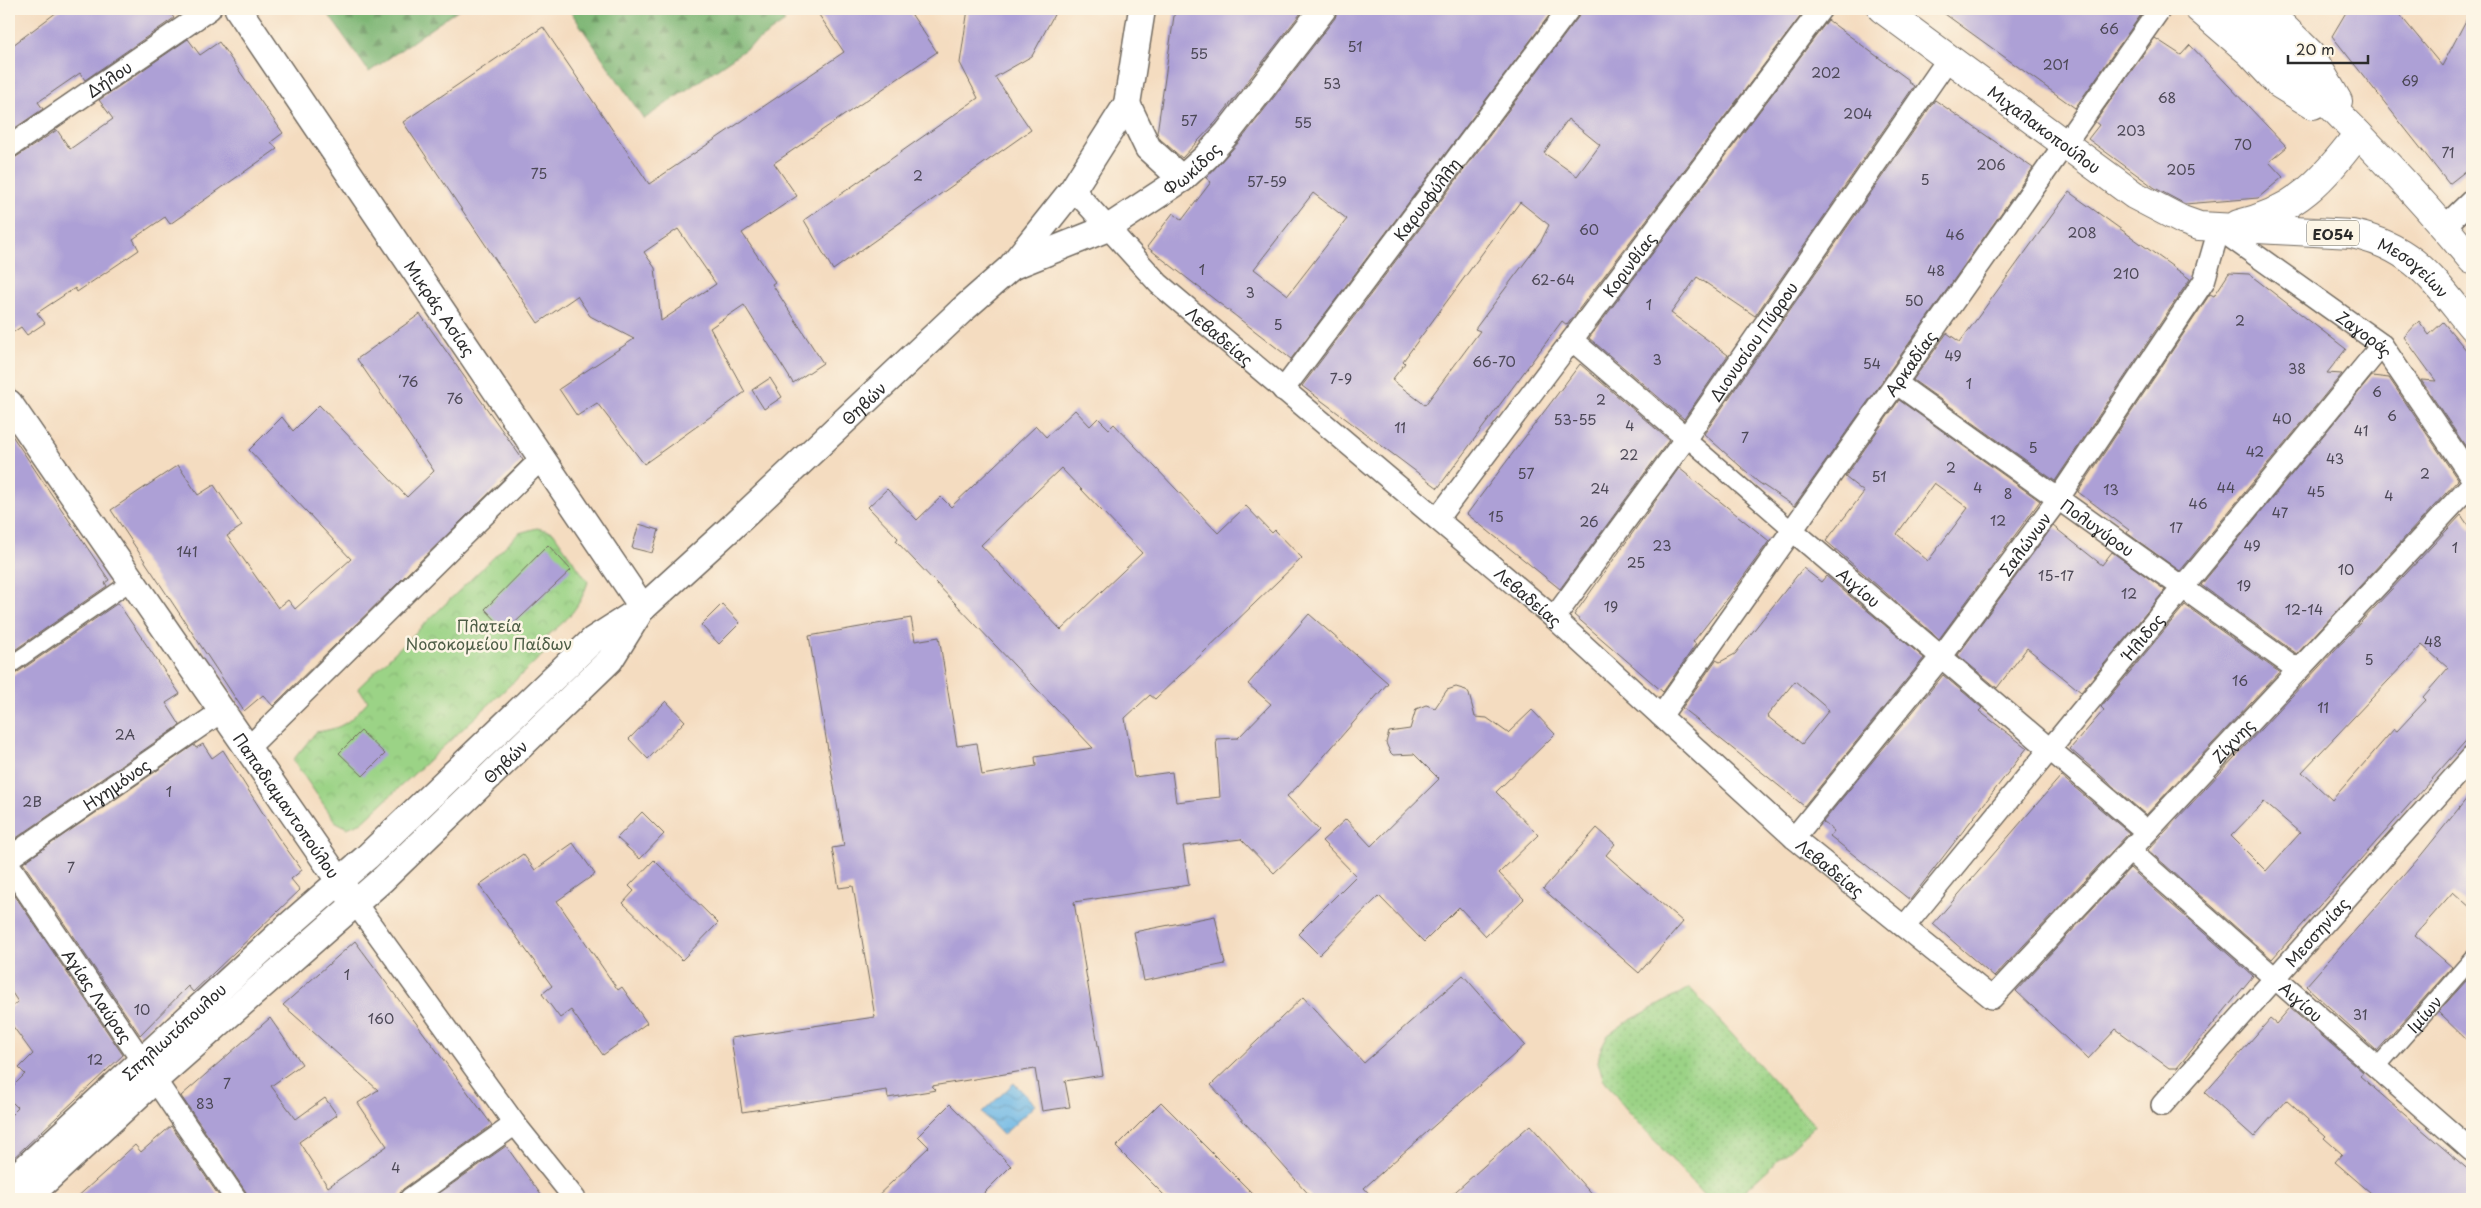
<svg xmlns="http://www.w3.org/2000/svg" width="2481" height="1208" font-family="'Playpen Sans',sans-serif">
<defs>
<pattern id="grass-dots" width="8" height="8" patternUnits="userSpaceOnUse" patternTransform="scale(1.25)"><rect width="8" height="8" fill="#9bd386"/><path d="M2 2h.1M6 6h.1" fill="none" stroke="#86b574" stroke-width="1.8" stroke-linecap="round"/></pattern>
<pattern id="forest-firs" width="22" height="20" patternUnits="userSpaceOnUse" patternTransform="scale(1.25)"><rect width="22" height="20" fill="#7cb573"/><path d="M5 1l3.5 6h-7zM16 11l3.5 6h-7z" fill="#66935f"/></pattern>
<pattern id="park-crowns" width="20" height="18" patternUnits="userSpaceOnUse" patternTransform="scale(1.25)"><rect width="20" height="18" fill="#9bd386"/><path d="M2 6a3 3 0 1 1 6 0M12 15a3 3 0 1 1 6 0" fill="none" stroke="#86b574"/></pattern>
<pattern id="water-waves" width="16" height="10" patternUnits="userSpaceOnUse" patternTransform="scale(1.25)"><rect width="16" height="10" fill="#6db7e5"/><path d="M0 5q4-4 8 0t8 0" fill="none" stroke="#5a95ba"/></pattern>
</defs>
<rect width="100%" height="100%" fill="#fcf5e5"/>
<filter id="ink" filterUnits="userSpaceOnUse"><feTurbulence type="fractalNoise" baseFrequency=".02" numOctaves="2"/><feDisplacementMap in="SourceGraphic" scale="10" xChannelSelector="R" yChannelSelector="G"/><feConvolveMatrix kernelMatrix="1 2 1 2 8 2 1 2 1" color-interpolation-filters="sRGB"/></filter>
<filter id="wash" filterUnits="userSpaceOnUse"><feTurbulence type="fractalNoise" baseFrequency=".0096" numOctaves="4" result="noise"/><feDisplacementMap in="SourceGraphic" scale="20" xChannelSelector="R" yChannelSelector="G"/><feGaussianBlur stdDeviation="1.12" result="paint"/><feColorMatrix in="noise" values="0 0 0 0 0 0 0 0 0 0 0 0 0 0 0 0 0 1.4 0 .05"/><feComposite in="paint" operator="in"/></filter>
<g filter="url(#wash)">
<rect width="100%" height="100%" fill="#f4dcc0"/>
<path fill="url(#grass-dots)" stroke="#637f58" d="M 1690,988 L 1815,1126 L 1736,1199 L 1707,1199 L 1622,1104 L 1603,1078 L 1598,1062 L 1600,1051 L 1608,1035 L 1625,1023 Z"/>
<path fill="url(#forest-firs)" stroke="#54704f" d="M 338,9 L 459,9 L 369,72 L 329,15 Z
M 569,9 L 776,9 L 785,22 L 644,119 Z"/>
<path fill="url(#park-crowns)" stroke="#637f58" d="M 537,528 L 553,532 L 588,582 C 579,609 568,619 546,637 L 550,648 L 362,822 L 347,828 L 335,821 L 293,760 L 316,732 C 345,728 349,722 368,701 L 358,688 L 519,533 Z"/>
<path fill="url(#water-waves)" stroke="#4c7188" d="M 1014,1083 L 1035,1105 L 1003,1135 L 982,1113 Z"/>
<g id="blocks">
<path fill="#ada0d6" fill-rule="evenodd" d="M 61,9 L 167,9 L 174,18 L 85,80 L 80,73 L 38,102 L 43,109 L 9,132 L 9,48 Z
M 815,9 L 908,9 L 937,52 L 774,163 L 797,196 L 742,233 L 775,282 L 772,284 L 823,363 L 793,383 L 744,305 L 710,328 L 745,392 L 644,464 L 597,403 L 577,416 L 559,389 L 634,339 L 590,316 L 577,296 L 538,323 L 403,122 L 543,27 L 649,184 L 844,52 ZM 678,229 L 716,284 L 661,321 L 655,268 L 644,252 Z
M 968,9 L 1057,9 L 1032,56 L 995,77 L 1031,130 L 833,270 L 804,220 L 978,98 L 960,63 Z
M 1175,9 L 1304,9 L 1216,122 L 1182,158 L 1160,139 L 1157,133 Z
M 1338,9 L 1554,9 L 1291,359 L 1147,247 L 1173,213 L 1182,220 L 1211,182 L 1206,178 L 1240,141 L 1335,18 ZM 1313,193 L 1347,219 L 1288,295 L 1254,269 Z
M 1581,9 L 1806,9 L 1567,325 L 1562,321 L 1438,488 L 1302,386 L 1579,16 ZM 1568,119 L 1600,145 L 1577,176 L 1544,153 ZM 1520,202 L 1549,225 L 1541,241 L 1475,329 L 1480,331 L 1425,405 L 1392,380 L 1405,363 L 1403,361 Z
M 1938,9 L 2145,9 L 2075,108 Z
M 2348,9 L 2395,9 L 2442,66 L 2472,9 L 2472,166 L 2449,184 L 2332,36 Z
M 1828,20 L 1909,80 L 1908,82 L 1914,86 L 1755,316 L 1697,277 L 1671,313 L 1728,355 L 1684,419 L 1589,338 Z
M 2155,38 L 2181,55 L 2190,45 L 2287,147 L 2269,162 L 2283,177 L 2258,198 L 2185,204 L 2155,188 L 2088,139 L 2099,125 L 2095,122 Z
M 188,39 L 200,55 L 219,42 L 283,133 L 271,142 L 277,149 L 170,224 L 165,217 L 133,239 L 139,250 L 77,292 L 75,288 L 37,313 L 45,323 L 27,335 L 21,327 L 9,335 L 9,159 L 16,157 L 57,130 L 70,149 L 113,119 L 99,100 Z
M 1935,100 L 2033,168 L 1794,506 L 1758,482 L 1704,434 Z
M 2069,192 L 2190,279 L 2055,481 L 1913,380 L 1947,333 L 1960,342 Z
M 2229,273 L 2249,274 L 2346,349 L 2327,373 L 2342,374 L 2180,571 L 2127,533 L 2129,530 L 2078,492 L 2210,294 L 2214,296 Z
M 420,314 L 523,460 L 273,706 L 263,695 L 244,711 L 111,510 L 178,465 L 198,495 L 214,485 L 242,526 L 227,536 L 278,608 L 288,600 L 295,609 L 351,559 L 249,450 L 282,417 L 293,431 L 319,405 L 407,497 L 434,471 L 357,359 Z
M 2419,321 L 2429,335 L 2443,322 L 2472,357 L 2472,456 L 2421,380 L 2436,381 L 2404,337 Z
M 1580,364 L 1669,440 L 1560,589 L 1467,514 Z
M 2372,376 L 2389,378 L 2458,480 L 2297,654 L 2201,585 Z
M 770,378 L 782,397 L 764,409 L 752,390 Z
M 1899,400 L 2040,501 L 1939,639 L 1826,541 L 1864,492 L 1845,477 ZM 1934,483 L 1968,508 L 1928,561 L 1897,534 Z
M 1075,410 L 1090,426 L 1098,418 L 1109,429 L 1114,424 L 1218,533 L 1246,506 L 1272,533 L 1275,530 L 1302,558 L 1155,699 L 1150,695 L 1125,718 L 1134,777 L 1172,772 L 1176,802 L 1220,797 L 1216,739 L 1238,738 L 1271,704 L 1248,684 L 1309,614 L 1388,683 L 1297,787 L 1287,796 L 1319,830 L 1274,873 L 1241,839 L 1183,846 L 1189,885 L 1074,902 L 1103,1075 L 1065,1081 L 1070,1107 L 1042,1111 L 1035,1069 L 932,1086 L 936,1090 L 888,1098 L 887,1090 L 742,1112 L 731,1038 L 875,1017 L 853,886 L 839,888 L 832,848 L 844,846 L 809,636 L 911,618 L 915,641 L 939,637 L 957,746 L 977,743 L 982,775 L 1036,766 L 1035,757 L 1093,748 L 896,541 L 898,538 L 868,507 L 887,489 L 917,520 L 941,497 L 951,507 L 1036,426 L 1046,437 ZM 1061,468 L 1142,553 L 1061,630 L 981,545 Z
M 9,431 L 109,580 L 105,583 L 107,586 L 9,654 Z
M 1679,468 L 1769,541 L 1731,594 L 1693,642 L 1696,644 L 1663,692 L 1574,615 Z
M 2461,515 L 2472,531 L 2472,734 L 2272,959 L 2148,850 ZM 2422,645 L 2448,668 L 2423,697 L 2426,700 L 2397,731 L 2394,729 L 2332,800 L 2302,772 ZM 2264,802 L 2300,833 L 2266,871 L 2231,836 Z
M 639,524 L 659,530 L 652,553 L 632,548 Z
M 2053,526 L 2102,565 L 2112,552 L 2165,590 L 2081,692 L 2027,648 L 1997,688 L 1958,655 Z
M 548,545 L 571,570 L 506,631 L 485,609 Z
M 1803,568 L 1821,582 L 1826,576 L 1924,658 L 1804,806 L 1682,708 L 1716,660 L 1720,662 L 1735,654 ZM 1795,681 L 1829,710 L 1802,744 L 1767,716 Z
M 118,603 L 180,694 L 166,703 L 180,725 L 9,843 L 9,676 L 15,674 Z
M 722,604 L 740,623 L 719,644 L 701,625 Z
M 2185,605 L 2279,672 L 2146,815 L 2070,749 L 2104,710 L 2101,707 Z
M 1943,675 L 1982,708 L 1979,711 L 2027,748 L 1910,900 L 1830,836 L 1834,831 L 1823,822 Z
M 1456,687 L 1466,690 L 1469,694 L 1475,717 L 1487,718 L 1508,733 L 1532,710 L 1555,734 L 1496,792 L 1538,835 L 1499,873 L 1524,899 L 1486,936 L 1459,907 L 1424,942 L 1379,896 L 1319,955 L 1298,934 L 1356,876 L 1322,841 L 1346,819 L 1371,846 L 1439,779 L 1414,754 L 1393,755 L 1390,752 L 1386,743 L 1389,732 L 1410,729 L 1416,709 L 1426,705 L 1435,708 L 1447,690 Z
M 666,701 L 685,721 L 648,759 L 629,739 Z
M 361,731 L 385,754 L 363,776 L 339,753 Z
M 203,744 L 212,758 L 223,750 L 278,837 L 302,870 L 291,879 L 300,890 L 193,992 L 188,986 L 140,1035 L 23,863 L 194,745 L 196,748 Z
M 2061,776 L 2129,833 L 1994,977 L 1933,924 Z
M 2472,792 L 2472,909 L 2453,892 L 2415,935 L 2452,967 L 2377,1051 L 2306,986 L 2418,859 Z
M 642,812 L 664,834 L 640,859 L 617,838 Z
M 1597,828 L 1615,844 L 1606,855 L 1683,922 L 1639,973 L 1543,889 Z
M 573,843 L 595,874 L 557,901 L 618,990 L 622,987 L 647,1023 L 603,1055 L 571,1010 L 560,1018 L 542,994 L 552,986 L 479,885 L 523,854 L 535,870 Z
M 654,860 L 718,923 L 682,960 L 623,903 L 634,891 L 629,886 Z
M 2130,868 L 2253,976 L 2177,1068 L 2169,1068 L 2116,1029 L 2088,1059 L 2016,991 Z
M 9,887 L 123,1055 L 9,1162 L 9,1117 L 18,1108 L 9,1099 L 9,1090 L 25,1074 L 19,1068 L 33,1054 L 9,1021 L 9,1009 L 18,1002 L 9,988 Z
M 1215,916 L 1225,964 L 1144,981 L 1134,932 Z
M 355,941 L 492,1125 L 403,1189 L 398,1199 L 248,1199 L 246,1192 L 181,1096 L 270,1018 L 302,1064 L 271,1086 L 296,1119 L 325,1098 L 337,1115 L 299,1142 L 328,1187 L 387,1146 L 358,1103 L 378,1090 L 283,1005 Z
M 1463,975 L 1525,1045 L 1364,1188 L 1374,1199 L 1313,1199 L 1211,1085 L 1303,997 L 1364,1063 Z
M 2467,980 L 2472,984 L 2472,1045 L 2438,1012 Z
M 2290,1008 L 2363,1072 L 2360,1076 L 2472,1173 L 2472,1199 L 2378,1199 L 2335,1162 L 2342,1154 L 2324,1138 L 2326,1136 L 2286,1100 L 2254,1137 L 2205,1093 L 2270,1019 L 2276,1024 Z
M 1161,1102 L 1258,1199 L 1168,1199 L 1116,1147 Z
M 950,1104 L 1011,1166 L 978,1199 L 874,1199 L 929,1147 L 918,1136 Z
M 1530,1125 L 1596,1199 L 1447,1199 Z
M 171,1126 L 221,1199 L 75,1199 L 135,1145 L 141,1152 Z
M 506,1146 L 544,1199 L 431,1199 Z"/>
</g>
</g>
<g filter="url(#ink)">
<use href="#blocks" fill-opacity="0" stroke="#71695f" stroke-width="1"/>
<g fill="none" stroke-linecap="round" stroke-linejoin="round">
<defs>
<g id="pedestrian">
<path d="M 1686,438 L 1792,530"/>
<path d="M 9,666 L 132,581"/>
<path id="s1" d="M 2377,1067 L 2472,959"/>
</g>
<g id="minor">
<path id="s2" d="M 9,147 L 210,9"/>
<path id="s3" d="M 1073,189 L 1159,284 L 1554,618 L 1794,838 L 1992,998 L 2472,484"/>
<path d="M 2444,227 L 2472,200"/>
<path d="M 1572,340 L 1686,438"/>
<path id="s4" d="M 1896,383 L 2298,670"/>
<path id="s5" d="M 1283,390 L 1569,9"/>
<path id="s6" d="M 1437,519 L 1821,9"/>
<path id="s7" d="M 1792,530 L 2147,832"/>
<path id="s8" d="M 1554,618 L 1686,438 L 1948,59"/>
<path id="s9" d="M 1661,716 L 2160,9"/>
<path d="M 248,748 L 542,458"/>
<path id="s10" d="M 1794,838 L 1941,657 L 2058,499 L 2204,281 L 2219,229 L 2382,345 L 2472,478"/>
<path id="s11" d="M 2130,851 L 2472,1151"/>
<path id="s12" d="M 9,858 L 222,711"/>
<path id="s13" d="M 9,865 L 236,1199"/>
<path d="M 356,904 L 515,1124 L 575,1199"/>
<path id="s14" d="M 1904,927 L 2382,345"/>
<path id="s15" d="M 2162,1105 L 2472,757"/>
<path d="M 410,1199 L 515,1124"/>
</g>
<g id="tertiary">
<path id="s16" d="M 238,9 L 643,608"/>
<path d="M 1127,104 L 1148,148 L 1182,179"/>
<path id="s17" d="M 1013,266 L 1108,228 L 1182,179 L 1206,157 L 1228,132 L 1323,9"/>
<path id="s18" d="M 9,403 L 349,895"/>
<path id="s19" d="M 9,1183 L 277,936 L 367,857 L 593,640 L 643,608 L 731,528 L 961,311 L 1010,268 L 1073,189 L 1127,104 L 1142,9"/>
<path id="s20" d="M 26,1199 L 156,1079 L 383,879 L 610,660 L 638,615"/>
</g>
<g id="primary">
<path id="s21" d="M 1882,9 L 2134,195 L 2182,220 L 2199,226 L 2352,234 C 2414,247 2434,281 2472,327"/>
<path d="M 2199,9 L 2250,53 L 2279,84 L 2313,105"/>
<path d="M 2229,9 C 2315,87 2398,171 2472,260"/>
<path d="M 2265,9 L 2310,53 L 2338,101"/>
<path d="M 2238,224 C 2297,210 2323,180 2358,134"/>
</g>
</defs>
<use href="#pedestrian" stroke="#71695f" stroke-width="19"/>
<use href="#minor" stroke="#71695f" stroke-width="24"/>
<use href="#tertiary" stroke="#71695f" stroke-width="29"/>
<use href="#primary" stroke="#71695f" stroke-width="30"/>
<use href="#pedestrian" stroke="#fff" stroke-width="16"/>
<use href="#minor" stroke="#fff" stroke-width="21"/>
<use href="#tertiary" stroke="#fff" stroke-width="26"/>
<use href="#primary" stroke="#fff" stroke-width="28"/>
</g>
</g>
<g text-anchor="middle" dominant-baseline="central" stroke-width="5" stroke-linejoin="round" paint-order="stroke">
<g font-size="14" fill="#4c4856">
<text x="2109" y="28">66</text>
<text x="1355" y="46">51</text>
<text x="1199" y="53">55</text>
<text x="2056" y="64">201</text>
<text x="1826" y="72">202</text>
<text x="2410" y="80">69</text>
<text x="1332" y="83">53</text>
<text x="2167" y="97">68</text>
<text x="1858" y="113">204</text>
<text x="1189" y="120">57</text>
<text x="1303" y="122">55</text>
<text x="2131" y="130">203</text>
<text x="2243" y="144">70</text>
<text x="2448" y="152">71</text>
<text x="1991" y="164">206</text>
<text x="2181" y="169">205</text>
<text x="539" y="173">75</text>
<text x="918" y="175">2</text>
<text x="1925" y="179">5</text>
<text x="1267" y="181">57-59</text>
<text x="1589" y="229">60</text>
<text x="2082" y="232">208</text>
<text x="1955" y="234">46</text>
<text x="1202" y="269">1</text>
<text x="1936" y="270">48</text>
<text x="2126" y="273">210</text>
<text x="1553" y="279">62-64</text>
<text x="1250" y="292">3</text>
<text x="1914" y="300">50</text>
<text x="1649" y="304">1</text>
<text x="2240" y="320">2</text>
<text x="1278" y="324">5</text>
<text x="1953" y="355">49</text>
<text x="1657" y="359">3</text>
<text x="1494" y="361">66-70</text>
<text x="1872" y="363">54</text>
<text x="2297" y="368">38</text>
<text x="1341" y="378">7-9</text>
<text x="408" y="381">΄76</text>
<text x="1969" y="383">1</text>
<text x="2377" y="391">6</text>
<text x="455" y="398">76</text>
<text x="1601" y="399">2</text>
<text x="2392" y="415">6</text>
<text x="2282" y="418">40</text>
<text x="1575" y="419">53-55</text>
<text x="1630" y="425">4</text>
<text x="1400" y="427">11</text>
<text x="2361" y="430">41</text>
<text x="1745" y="437">7</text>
<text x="2033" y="447">5</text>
<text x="2255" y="451">42</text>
<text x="1629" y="454">22</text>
<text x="2335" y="458">43</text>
<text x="1951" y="467">2</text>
<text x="1526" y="473">57</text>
<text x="2425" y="473">2</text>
<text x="1879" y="476">51</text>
<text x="1978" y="487">4</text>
<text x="2226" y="487">44</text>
<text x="1600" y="488">24</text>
<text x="2111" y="489">13</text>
<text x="2316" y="491">45</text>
<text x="2008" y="493">8</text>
<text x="2389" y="495">4</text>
<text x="2198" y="503">46</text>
<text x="2280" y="512">47</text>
<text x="1496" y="516">15</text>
<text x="1998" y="520">12</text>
<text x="1589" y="521">26</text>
<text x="2176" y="527">17</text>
<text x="1662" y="545">23</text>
<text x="2252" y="545">49</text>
<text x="2455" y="547">1</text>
<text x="187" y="551">141</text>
<text x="1636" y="562">25</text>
<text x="2346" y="569">10</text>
<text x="2056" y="575">15-17</text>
<text x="2244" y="585">19</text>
<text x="2129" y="593">12</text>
<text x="1611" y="606">19</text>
<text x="2304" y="609">12-14</text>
<text x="2433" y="641">48</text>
<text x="2369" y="659">5</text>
<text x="2240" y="680">16</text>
<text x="2323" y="707">11</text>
<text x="125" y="734">2Α</text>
<text x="169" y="791">1</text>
<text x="32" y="801">2Β</text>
<text x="71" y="867">7</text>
<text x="347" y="974">1</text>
<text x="142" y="1009">10</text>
<text x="2360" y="1014">31</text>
<text x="381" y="1018">160</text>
<text x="95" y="1059">12</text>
<text x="227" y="1083">7</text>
<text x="205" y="1103">83</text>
<text x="396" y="1167">4</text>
</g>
<rect fill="#fcf5e5" stroke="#6a6863" stroke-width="1" x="2307" y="220.5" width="52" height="25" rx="4"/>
<g font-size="15" font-weight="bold" fill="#2b2b2b">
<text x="2333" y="233">ΕΟ54</text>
</g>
<g font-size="16" fill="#2b2b2b" stroke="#fcf5e5">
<text stroke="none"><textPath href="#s2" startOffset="121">Δήλου</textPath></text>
<text stroke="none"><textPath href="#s21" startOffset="202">Μιχαλακοπούλου</textPath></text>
<text stroke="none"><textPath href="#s17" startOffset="205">Φωκίδος</textPath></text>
<text stroke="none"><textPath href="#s5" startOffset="239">Καρυοφύλλη</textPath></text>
<text stroke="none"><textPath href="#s6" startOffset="319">Κορινθίας</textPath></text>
<text stroke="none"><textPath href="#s21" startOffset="610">Μεσογείων</textPath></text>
<text stroke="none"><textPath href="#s16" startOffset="361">Μικράς Ασίας</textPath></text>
<text stroke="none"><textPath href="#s3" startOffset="208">Λεβαδείας</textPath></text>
<text stroke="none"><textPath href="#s10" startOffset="926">Ζαγοράς</textPath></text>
<text stroke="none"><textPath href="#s8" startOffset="341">Διονυσίου Πύρρου</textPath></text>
<text stroke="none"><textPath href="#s9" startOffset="432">Αρκαδίας</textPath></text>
<text stroke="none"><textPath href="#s19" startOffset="1158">Θηβών</textPath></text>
<text stroke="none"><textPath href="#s4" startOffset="248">Πολυγύρου</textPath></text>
<text stroke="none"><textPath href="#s10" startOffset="374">Σαλώνων</textPath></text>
<text stroke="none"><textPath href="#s7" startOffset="88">Αιγίου</textPath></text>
<text stroke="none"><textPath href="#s3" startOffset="612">Λεβαδείας</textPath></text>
<text stroke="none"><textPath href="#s14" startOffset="376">Ήλιδος</textPath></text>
<text stroke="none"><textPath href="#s3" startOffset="1578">Ζίχνης</textPath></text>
<text stroke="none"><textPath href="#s20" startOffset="649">Θηβών</textPath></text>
<text stroke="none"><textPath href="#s12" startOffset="130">Ηγημόνος</textPath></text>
<text stroke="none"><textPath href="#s18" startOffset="489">Παπαδιαμαντοπούλου</textPath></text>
<text stroke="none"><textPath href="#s3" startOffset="1018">Λεβαδείας</textPath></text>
<text stroke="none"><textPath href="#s15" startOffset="232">Μεσσηνίας</textPath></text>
<text stroke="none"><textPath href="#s13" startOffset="158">Αγίας Λαύρας</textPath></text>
<text stroke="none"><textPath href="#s11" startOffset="228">Αιγίου</textPath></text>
<text stroke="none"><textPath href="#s1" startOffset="71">Ιμίων</textPath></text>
<text stroke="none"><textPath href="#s19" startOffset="224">Σπηλιωτόπουλου</textPath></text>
</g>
<g font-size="16" fill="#4d5d46" stroke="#fcf5e5">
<text x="489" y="625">Πλατεία<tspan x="489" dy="18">Νοσοκομείου Παίδων</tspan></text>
</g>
</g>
<rect width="2481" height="1208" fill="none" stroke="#fcf5e5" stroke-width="30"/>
<path d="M2288 55v8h80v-8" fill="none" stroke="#2b2b2b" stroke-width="2.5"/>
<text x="2296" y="55" font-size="15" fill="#2b2b2b" stroke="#fcf5e5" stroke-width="4" paint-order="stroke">20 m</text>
</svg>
